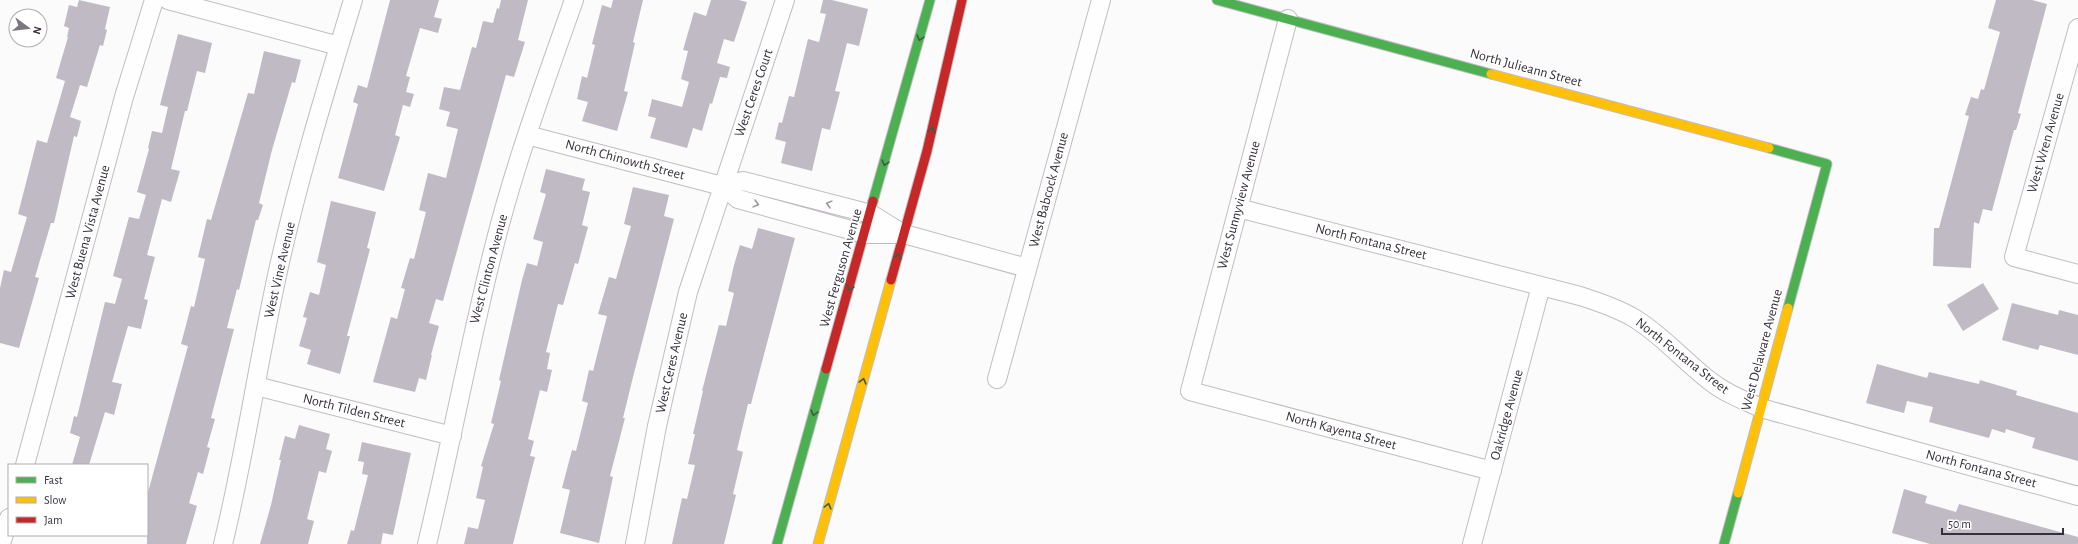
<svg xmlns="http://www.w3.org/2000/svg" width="2078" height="544" font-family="'Alegreya Sans',sans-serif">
<rect width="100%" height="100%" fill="#fbfbfb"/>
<path fill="#c0bac5" d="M 79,0 L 110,7 L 105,29 L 107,30 L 103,46 L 100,45 L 87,87 L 80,85 L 70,117 L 81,121 L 77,137 L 74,136 L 54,223 L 51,223 L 35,277 L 39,278 L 19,348 L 0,343 L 0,288 L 4,270 L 11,272 L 27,217 L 18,214 L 37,140 L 47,143 L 65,81 L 56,78 L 68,37 L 67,37 L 69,28 L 64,26 L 69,5 L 77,7 Z
M 390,0 L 439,0 L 434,17 L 442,19 L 438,33 L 420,28 L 406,76 L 410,77 L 406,92 L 414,94 L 410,107 L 403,105 L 395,135 L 400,137 L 384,191 L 338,178 L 358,104 L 353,102 L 358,85 L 367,88 Z
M 501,0 L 528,0 L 518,40 L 525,42 L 514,77 L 506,75 L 443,301 L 436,299 L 429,323 L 439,326 L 431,355 L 432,355 L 426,380 L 419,378 L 415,392 L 373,382 L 391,317 L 397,319 L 405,289 L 401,288 L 410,258 L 414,259 L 426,212 L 419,210 L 428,173 L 446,178 L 458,129 L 446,126 L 450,112 L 439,109 L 444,87 L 460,90 L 472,47 L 476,48 L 483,21 L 493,23 L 497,8 L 499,9 Z
M 613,0 L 643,0 L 633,42 L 635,43 L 624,91 L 628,92 L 617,131 L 582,121 L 588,102 L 577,99 L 582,76 L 587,78 L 595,45 L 592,44 L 602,5 L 611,8 Z
M 711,0 L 739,0 L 747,2 L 734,42 L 724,39 L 717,63 L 730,67 L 727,78 L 720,77 L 712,104 L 710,103 L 702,131 L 693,128 L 687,148 L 650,138 L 656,118 L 648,116 L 652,99 L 682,107 L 689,82 L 681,79 L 688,51 L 683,50 L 694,12 L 706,16 Z
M 823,0 L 832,0 L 868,9 L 859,46 L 847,43 L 835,91 L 840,92 L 830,130 L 822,128 L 812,171 L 781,163 L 786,142 L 775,139 L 779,122 L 782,123 L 789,96 L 794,97 L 808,39 L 819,42 L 826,14 L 820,13 Z
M 1996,0 L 2032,0 L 2047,4 L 2018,113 L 2021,114 L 2016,130 L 2014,130 L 1992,211 L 1983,209 L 1979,224 L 1974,222 L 1971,268 L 1933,266 L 1934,228 L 1939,228 L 1969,116 L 1965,115 L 1971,97 L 1978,99 L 1981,89 L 1984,90 L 2000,32 L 1988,28 Z
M 178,34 L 212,43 L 205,73 L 197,71 L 187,111 L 185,111 L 171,169 L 180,171 L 171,202 L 162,199 L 147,255 L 155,257 L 144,299 L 148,300 L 141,329 L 128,326 L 112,382 L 122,384 L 114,415 L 105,412 L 89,465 L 72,465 L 80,437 L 70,433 L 74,416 L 77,417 L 105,302 L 115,304 L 122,279 L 113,276 L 129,217 L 139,219 L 146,195 L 137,192 L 149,149 L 148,148 L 152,131 L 162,133 L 168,107 L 160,105 Z
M 264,51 L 301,60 L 295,83 L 292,82 L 272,150 L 259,203 L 263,205 L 258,220 L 256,220 L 239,290 L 237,289 L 227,328 L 234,329 L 211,418 L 215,419 L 207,447 L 210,448 L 203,474 L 198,472 L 189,503 L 197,506 L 186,544 L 147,544 L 147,496 L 188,346 L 181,344 L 191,306 L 194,307 L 205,259 L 198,257 L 207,219 L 211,220 L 248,93 L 254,94 Z
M 546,169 L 585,179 L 582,190 L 590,192 L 582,225 L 588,227 L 578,264 L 575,263 L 563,305 L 558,304 L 546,352 L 550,353 L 547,369 L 552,370 L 547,392 L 540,390 L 528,439 L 534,441 L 530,456 L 535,457 L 513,544 L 464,544 L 468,527 L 478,529 L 485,500 L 476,498 L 483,467 L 481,466 L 494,424 L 491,423 L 501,381 L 499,380 L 522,280 L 527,263 L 537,266 L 543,242 L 533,239 L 546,194 L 540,192 Z
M 633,187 L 669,195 L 664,216 L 674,219 L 632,381 L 623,418 L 625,418 L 610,476 L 613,477 L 599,543 L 560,533 L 570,490 L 562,488 L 572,450 L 576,451 L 588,403 L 582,401 L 589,370 L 593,371 L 607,316 L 598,314 L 609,277 L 616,279 L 631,226 L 624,224 Z
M 331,201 L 376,212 L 367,248 L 370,249 L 347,336 L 350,336 L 340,374 L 307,364 L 311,350 L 299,346 L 307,318 L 303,317 L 310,292 L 319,295 L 326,265 L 317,262 Z
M 758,228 L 795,238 L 762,362 L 751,404 L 748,404 L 737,450 L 743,452 L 733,494 L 736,495 L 724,544 L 672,544 L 682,498 L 687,499 L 695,465 L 688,464 L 695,434 L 693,434 L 703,391 L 702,391 L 719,325 L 726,326 L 734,293 L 728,291 L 734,265 L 740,245 L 752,249 Z
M 1983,283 L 1999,309 L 1963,331 L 1947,305 Z
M 2012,303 L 2058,315 L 2059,310 L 2078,315 L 2078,355 L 2040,345 L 2038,350 L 2002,340 Z
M 1877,364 L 1927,378 L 1929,372 L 1979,384 L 1980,380 L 2017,391 L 2016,395 L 2078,413 L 2078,461 L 2032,448 L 2035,438 L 2006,429 L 2005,433 L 1992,429 L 1989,438 L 1929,422 L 1933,407 L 1907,401 L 1904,413 L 1866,403 Z
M 299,425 L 330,434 L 326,449 L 332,451 L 326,473 L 319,471 L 307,519 L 314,521 L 308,544 L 260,544 L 271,505 L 281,460 L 279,460 L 285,436 L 295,439 Z
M 362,442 L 411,453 L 393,535 L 383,533 L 381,544 L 347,544 L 351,530 L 354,531 L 368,475 L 362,474 L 364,462 L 358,461 Z
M 1904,489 L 1927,496 L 1925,503 L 1956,512 L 1959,504 L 2078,537 L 2078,544 L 1930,544 L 1892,533 Z"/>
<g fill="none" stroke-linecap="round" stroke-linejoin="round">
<defs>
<path id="street" d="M 168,0 L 339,46
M 1288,19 L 1190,391 L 1492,471
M 2078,28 L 2014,257 L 2078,274
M 527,135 L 722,186 L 738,199 L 865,234 L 904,234 L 1027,268
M 722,186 L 743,181 L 871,214 L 903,234
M 1238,208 L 1580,296 C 1599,302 1617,308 1634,318 C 1662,335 1684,361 1710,381 C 1725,393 1743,400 1761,408 L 2078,496
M 997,379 L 1101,0
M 256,386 L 452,436
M 25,465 L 124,97 L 154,0
M 1,544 L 9,518
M 223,544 C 245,454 258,362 278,271 C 298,180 326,89 353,0
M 427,544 C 451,445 469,345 494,247 C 515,163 545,82 574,0
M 635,544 L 657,426 L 688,292 L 785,0
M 1472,544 L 1541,286"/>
<path id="fast" d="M 1217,0 L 1491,74
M 1769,148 L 1827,164 L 1788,308
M 873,201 L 930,0
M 777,544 L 826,369
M 1724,544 L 1738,493"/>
<path id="slow" d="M 1491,74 L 1769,148
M 1738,493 L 1788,308
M 818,544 L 891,280"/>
<path id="jam" d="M 891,280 L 927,151 L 962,0
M 826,369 L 873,201"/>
</defs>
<use href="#street" stroke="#c1bdc3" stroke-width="20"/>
<use href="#fast" stroke="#c1bdc3" stroke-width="11"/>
<use href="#slow" stroke="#c1bdc3" stroke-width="11"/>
<use href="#jam" stroke="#c1bdc3" stroke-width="11"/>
<use href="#street" stroke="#fefefe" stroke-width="18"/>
<use href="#fast" stroke="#4caf50" stroke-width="9"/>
<use href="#slow" stroke="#ffc107" stroke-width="9"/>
<use href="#jam" stroke="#c62828" stroke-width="9"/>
</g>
<defs><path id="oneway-chevron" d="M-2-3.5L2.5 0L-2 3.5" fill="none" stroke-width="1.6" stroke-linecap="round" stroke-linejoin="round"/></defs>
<g stroke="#3e5c43">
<use href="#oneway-chevron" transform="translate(920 38) rotate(106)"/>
<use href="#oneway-chevron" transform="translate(932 130) rotate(-76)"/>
<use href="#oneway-chevron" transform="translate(885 163) rotate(106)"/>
<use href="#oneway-chevron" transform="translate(898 256) rotate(-75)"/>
<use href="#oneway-chevron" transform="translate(850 288) rotate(106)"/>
<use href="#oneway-chevron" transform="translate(863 381) rotate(-75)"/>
<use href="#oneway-chevron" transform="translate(814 413) rotate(106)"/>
<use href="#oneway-chevron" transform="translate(828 506) rotate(-75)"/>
</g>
<g stroke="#9a969d">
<use href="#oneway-chevron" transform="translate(756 204) rotate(15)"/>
<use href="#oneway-chevron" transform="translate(829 204) rotate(-165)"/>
</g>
<g text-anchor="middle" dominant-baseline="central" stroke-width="3" stroke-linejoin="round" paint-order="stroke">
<g font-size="14" fill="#362f3c" stroke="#fff">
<text transform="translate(1526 68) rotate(15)">North Julieann Street</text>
<text transform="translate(754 93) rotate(-71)">West Ceres Court</text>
<text transform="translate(2046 143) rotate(-74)">West Wren Avenue</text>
<text transform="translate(625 160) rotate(15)">North Chinowth Street</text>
<text transform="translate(1049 190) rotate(-75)">West Babcock Avenue</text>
<text transform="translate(1239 205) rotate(-75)">West Sunnyview Avenue</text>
<text transform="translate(88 232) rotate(-75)">West Buena Vista Avenue</text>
<text transform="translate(1371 242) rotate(14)">North Fontana Street</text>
<text transform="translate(841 268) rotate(-74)">West Ferguson Avenue</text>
<text transform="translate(489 269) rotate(-75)">West Clinton Avenue</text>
<text transform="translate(280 270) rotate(-77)">West Vine Avenue</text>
<text transform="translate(1762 350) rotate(-75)">West Delaware Avenue</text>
<text transform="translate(1682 356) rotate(38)">North Fontana Street</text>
<text transform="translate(672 363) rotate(-77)">West Ceres Avenue</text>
<text transform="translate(354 411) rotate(14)">North Tilden Street</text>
<text transform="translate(1507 415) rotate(-75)">Oakridge Avenue</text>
<text transform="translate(1341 431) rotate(15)">North Kayenta Street</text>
<text transform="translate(1981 469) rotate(15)">North Fontana Street</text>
</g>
</g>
<rect x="8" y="464" width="140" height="72" fill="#ffffff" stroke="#afacb1"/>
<rect x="16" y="477" width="20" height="6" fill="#4caf50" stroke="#afacb1"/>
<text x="44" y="484" font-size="12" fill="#362f3c">Fast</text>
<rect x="16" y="497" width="20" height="6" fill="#ffc107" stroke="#afacb1"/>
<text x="44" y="504" font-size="12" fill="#362f3c">Slow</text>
<rect x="16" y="517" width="20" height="6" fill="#c62828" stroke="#afacb1"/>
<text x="44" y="524" font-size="12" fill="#362f3c">Jam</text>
<g transform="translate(28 28) rotate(105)"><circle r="19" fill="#ffffff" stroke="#afacb1"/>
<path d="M0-3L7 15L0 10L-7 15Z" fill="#7b767f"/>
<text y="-6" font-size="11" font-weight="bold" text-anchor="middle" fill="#362f3c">N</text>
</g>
<path d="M1942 528v6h121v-6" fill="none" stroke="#362f3c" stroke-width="2"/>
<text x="1948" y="528" font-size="12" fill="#362f3c" stroke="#ffffff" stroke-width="3" paint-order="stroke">50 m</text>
</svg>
